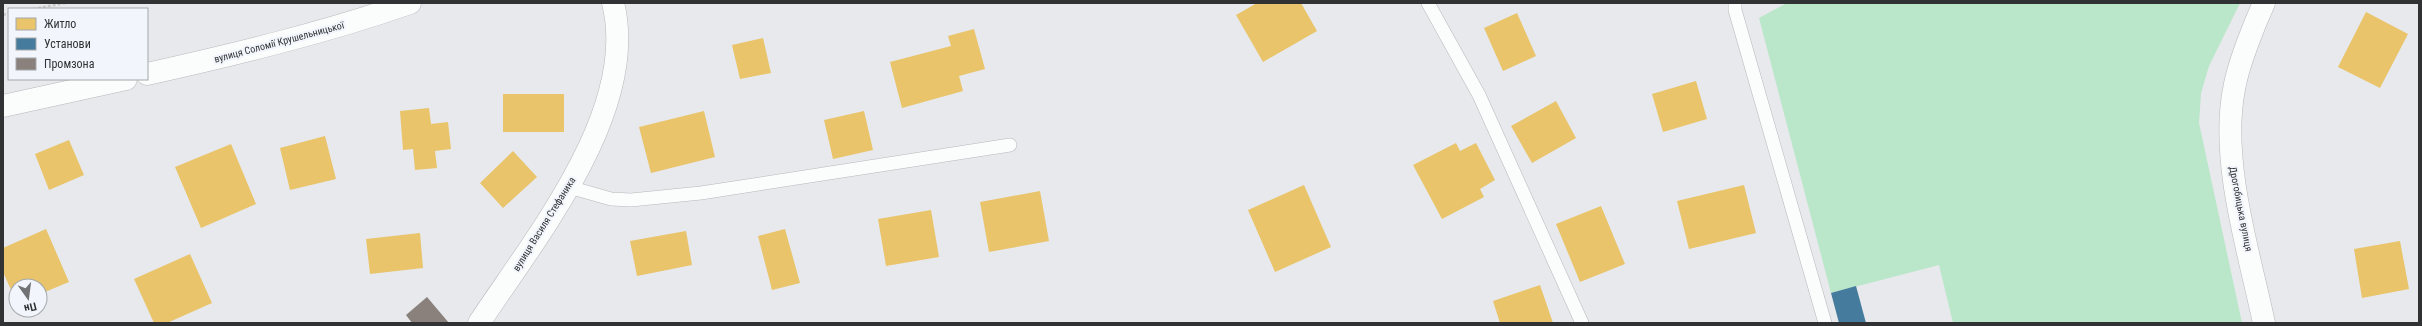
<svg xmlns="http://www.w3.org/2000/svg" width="2422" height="326" font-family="'Roboto Condensed',sans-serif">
<rect width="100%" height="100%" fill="#e7e9ec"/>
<path fill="#bae6c9" d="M 1787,3 L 2240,3 L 2209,66 L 2201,93 L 2199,123 L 2242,323 L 1953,323 L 1939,265 L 1831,293 L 1759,18 Z"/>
<path fill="#e9c46a" d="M 1257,3 L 1301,3 L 1317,31 L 1263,62 L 1236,15 Z
M 2366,12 L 2408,34 L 2380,88 L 2338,67 Z
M 1517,13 L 1536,56 L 1503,71 L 1484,28 Z
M 974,29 L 985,69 L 959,76 L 963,91 L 902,108 L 890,62 L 951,46 L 948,36 Z
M 763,38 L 771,73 L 740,79 L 732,45 Z
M 1696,81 L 1707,119 L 1663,132 L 1652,94 Z
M 503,94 L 564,94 L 564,132 L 503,132 Z
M 1556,101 L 1576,138 L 1532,163 L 1511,126 Z
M 429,108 L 431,124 L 448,122 L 451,149 L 435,151 L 437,168 L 415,170 L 413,149 L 403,150 L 400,111 Z
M 704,111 L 715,157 L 651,173 L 639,127 Z
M 864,111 L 873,150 L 833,159 L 824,120 Z
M 325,136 L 336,179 L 290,190 L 280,148 Z
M 69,140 L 84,175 L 49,190 L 35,154 Z
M 1456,143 L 1460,151 L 1476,143 L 1495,180 L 1480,189 L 1484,197 L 1442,219 L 1413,165 Z
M 231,144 L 256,204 L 201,228 L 175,167 Z
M 513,151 L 537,177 L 503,208 L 480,183 Z
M 1304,185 L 1331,247 L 1275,272 L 1248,210 Z
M 1744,185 L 1756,233 L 1689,249 L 1677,201 Z
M 1040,191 L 1049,241 L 989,252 L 980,202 Z
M 1601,206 L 1625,264 L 1580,282 L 1556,224 Z
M 931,210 L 939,257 L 886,266 L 878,219 Z
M 46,229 L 69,282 L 40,294 L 40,286 L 16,286 L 16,301 L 3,272 L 3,248 Z
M 785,229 L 800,283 L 772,290 L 758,236 Z
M 686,231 L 692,265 L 637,276 L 630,241 Z
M 420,233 L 423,268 L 370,274 L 366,239 Z
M 2400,241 L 2409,289 L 2362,298 L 2354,249 Z
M 190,254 L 212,303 L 167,323 L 154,323 L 134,279 Z
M 1540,285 L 1553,323 L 1500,323 L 1493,301 Z"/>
<path fill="#457b9d" d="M 1856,286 L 1866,323 L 1839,323 L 1831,293 Z"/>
<path fill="#8a817c" d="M 427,297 L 449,323 L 412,323 L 406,315 Z"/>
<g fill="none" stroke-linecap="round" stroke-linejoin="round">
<defs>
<path id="service" d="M 1428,3 L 1479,95 L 1582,323
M 1735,3 L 1735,10 L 1825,323
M 569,187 L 611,199 L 631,200 L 701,193 L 1010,145"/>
<path id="minor" d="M 147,74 C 236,54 324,33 410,3
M 3,106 L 126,79
M 479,323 C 535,238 640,110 613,3"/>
<path id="tertiary" d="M 2264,3 C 2254,25 2238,65 2234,89 C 2220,161 2249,252 2264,323"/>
</defs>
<use href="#service" stroke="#b6b8ba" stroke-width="14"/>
<use href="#minor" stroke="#b6b8ba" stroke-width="23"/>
<use href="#tertiary" stroke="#b6b8ba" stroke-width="23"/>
<path stroke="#c8c8c9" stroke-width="2.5" stroke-dasharray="3 2" stroke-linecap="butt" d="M 33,9 L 66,3
M 3,15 L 9,13"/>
<use href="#service" stroke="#fbfcfc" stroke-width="13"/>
<use href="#minor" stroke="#fbfcfc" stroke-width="22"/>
<use href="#tertiary" stroke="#fbfcfc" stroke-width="22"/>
</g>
<g text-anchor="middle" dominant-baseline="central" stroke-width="4" stroke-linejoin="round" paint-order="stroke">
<g font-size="10" fill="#303234" stroke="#f2f6fc">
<text transform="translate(279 42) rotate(-15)">вулиця Соломії Крушельницької</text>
<text transform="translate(2241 209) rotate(79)">Дрогобицька вулиця</text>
<text transform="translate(544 224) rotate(-58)">вулиця Василя Стефаника</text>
</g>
</g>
<rect width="2422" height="326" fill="none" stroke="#303234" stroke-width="8"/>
<rect x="8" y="8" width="140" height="72" fill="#f2f6fc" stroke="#a4a8ac"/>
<rect x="16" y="18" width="20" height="12" fill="#e9c46a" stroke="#a4a8ac"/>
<text x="44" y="28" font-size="12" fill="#303234">Житло</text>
<rect x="16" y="38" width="20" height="12" fill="#457b9d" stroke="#a4a8ac"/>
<text x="44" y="48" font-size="12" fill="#303234">Установи</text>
<rect x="16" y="58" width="20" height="12" fill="#8a817c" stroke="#a4a8ac"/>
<text x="44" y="68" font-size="12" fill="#303234">Промзона</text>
<g transform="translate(28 298) rotate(166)"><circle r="19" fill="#f2f6fc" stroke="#a4a8ac"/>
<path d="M0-3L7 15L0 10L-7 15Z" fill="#707274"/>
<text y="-6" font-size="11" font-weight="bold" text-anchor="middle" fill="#303234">Пн</text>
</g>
</svg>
